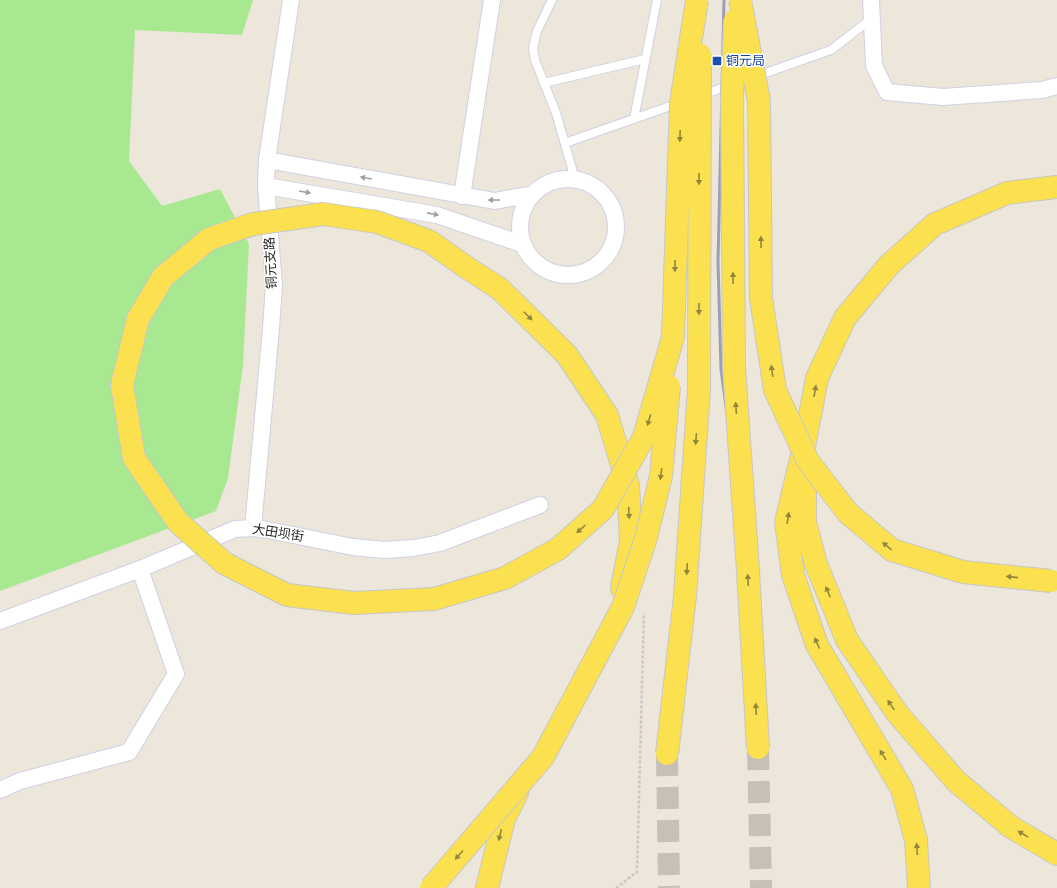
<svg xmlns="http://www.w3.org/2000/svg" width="1057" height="888" font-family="'Varela Round','Noto Sans SC',sans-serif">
<rect width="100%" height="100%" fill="#ede6da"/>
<path fill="#a8e891" d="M 0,0 L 253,0 L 242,35 L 135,30 L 129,161 L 162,206 L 220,189 L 249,244 L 243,365 L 228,478 L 216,511 L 0,591 Z"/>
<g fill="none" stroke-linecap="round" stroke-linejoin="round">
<path stroke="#c6c0b7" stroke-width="22" stroke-dasharray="22 11" stroke-linecap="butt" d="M 758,748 L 761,888
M 667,754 L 669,888"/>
<defs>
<path id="lane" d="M 552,0 L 537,31 L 533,48 L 535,60 L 556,113 L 575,179
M 754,77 L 831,50 L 871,19
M 544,83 L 645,59
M 702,95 L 730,85
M 634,119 L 657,0
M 565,143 L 679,103"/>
<path id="street" d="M 871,0 L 874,66 L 887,92 L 943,97 L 1042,90 L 1057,86
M 267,160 L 495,201 L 533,194
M520 227a48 48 0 1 1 96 0a48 48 0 1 1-96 0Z
M 266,186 L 437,215 L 513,241 L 524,245
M 462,196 L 492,0
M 253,528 L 271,328 L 274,285 L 266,186 L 267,160 L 291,0
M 0,621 L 140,569 L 235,529 L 253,528 L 268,530 L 353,547 L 384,550 L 414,548 L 440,543 L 540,505
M 0,790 L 20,781 L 129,752 L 176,674 L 140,569"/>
<path id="primary" d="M 500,289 L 567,355 L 607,415 L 628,485 L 631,540 L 622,588
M 805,480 L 805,522 L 816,564 L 847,640 L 897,713 L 956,781 L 1011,827 L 1057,854
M 487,888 L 504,819 L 517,793
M 919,888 L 916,840 L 902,789 L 817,645 L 793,575 L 786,522 L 804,447 L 817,378 L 845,318 L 889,265 L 935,224 L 1007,193 L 1057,187"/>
</defs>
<use href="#lane" stroke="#cfd1e4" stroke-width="10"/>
<use href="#street" stroke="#cfd1e4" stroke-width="18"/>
<use href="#primary" stroke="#c7c7c7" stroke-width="24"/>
<use href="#lane" stroke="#fff" stroke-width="8"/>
<use href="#street" stroke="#fff" stroke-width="16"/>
<use href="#primary" stroke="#fbe150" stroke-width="22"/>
<path stroke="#9c9eb5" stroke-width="3" d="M 724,0 L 718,262 L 721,369 L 734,467
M 735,0 L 730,262 L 732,361 L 746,468"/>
<defs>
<path id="primary-bridge" d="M 740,0 L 759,101 L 761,298 L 775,390 L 808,461 L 848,513 L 892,550 L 963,572 L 1051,581
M 735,20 L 732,98 L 734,367 L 748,570 L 758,748
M 500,289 L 466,267 L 429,241 L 377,222 L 323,214 L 253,224 L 209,239 L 163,277 L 138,319 L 122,385 L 134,458 L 178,522 L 224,563 L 287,595 L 354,603 L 434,599 L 505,578 L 558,549 L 603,509 L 644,437 L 673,337 L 681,103 L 697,0
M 667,754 L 685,596 L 699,389 L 700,55
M 431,888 L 543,757 L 623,607 L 646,538 L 661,476 L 669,386"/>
</defs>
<use href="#primary-bridge" stroke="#c7c7c7" stroke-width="24" stroke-linecap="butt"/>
<path stroke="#c7c7c7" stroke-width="2.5" stroke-dasharray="3 2" stroke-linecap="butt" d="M 616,888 L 637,872 L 644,613"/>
<use href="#primary-bridge" stroke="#fbe150" stroke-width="22"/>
</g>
<defs><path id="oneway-solid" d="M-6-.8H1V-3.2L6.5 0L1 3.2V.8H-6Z"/></defs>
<g fill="#92853c">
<use href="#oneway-solid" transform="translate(680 136) rotate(92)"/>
<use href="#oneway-solid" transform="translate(699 179) rotate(90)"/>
<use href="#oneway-solid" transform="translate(761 242) rotate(-91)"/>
<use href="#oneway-solid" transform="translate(675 266) rotate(92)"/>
<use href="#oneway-solid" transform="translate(733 278) rotate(-90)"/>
<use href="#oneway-solid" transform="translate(699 309) rotate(90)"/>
<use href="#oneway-solid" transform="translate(528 316) rotate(45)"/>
<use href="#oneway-solid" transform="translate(772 371) rotate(-98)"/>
<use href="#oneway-solid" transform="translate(815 391) rotate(-80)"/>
<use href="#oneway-solid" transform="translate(736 408) rotate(-94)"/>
<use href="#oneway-solid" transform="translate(649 420) rotate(106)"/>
<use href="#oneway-solid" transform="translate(696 439) rotate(94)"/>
<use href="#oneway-solid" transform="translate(661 474) rotate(98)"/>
<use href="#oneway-solid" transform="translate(629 513) rotate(87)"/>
<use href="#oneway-solid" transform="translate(788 518) rotate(-81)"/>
<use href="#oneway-solid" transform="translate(581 529) rotate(138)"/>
<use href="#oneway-solid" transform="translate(887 546) rotate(-140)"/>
<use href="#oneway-solid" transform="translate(687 569) rotate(94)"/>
<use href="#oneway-solid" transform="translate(1012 577) rotate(-174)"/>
<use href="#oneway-solid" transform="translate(748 580) rotate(-93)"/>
<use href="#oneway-solid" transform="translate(828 592) rotate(-112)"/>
<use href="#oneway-solid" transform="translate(817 643) rotate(-114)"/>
<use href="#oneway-solid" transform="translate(891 705) rotate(-124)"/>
<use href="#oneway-solid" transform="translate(756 709) rotate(-93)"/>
<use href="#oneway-solid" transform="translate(883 755) rotate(-121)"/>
<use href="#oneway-solid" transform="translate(1023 834) rotate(-149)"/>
<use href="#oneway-solid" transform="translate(500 835) rotate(104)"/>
<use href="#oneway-solid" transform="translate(917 849) rotate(-94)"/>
<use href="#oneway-solid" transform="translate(459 855) rotate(131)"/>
</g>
<g fill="#9f9f9f">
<use href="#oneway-solid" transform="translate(366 178) rotate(-170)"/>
<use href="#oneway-solid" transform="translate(305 192) rotate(10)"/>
<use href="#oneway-solid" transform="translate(494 200) rotate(-180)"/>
<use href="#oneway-solid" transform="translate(433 214) rotate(11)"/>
</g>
<rect fill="#1a4fb4" stroke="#fff" stroke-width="1.5" x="712" y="56" width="10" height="10" rx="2"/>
<g text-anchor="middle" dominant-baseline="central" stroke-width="3" stroke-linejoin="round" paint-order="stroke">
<g font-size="13" fill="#164399" stroke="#fff" text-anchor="start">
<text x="726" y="61">铜元局</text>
</g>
<g font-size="13" fill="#292929" stroke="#fff">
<text transform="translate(271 263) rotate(-93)">铜元支路</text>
<text transform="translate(278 533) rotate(9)">大田坝街</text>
</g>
</g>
</svg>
